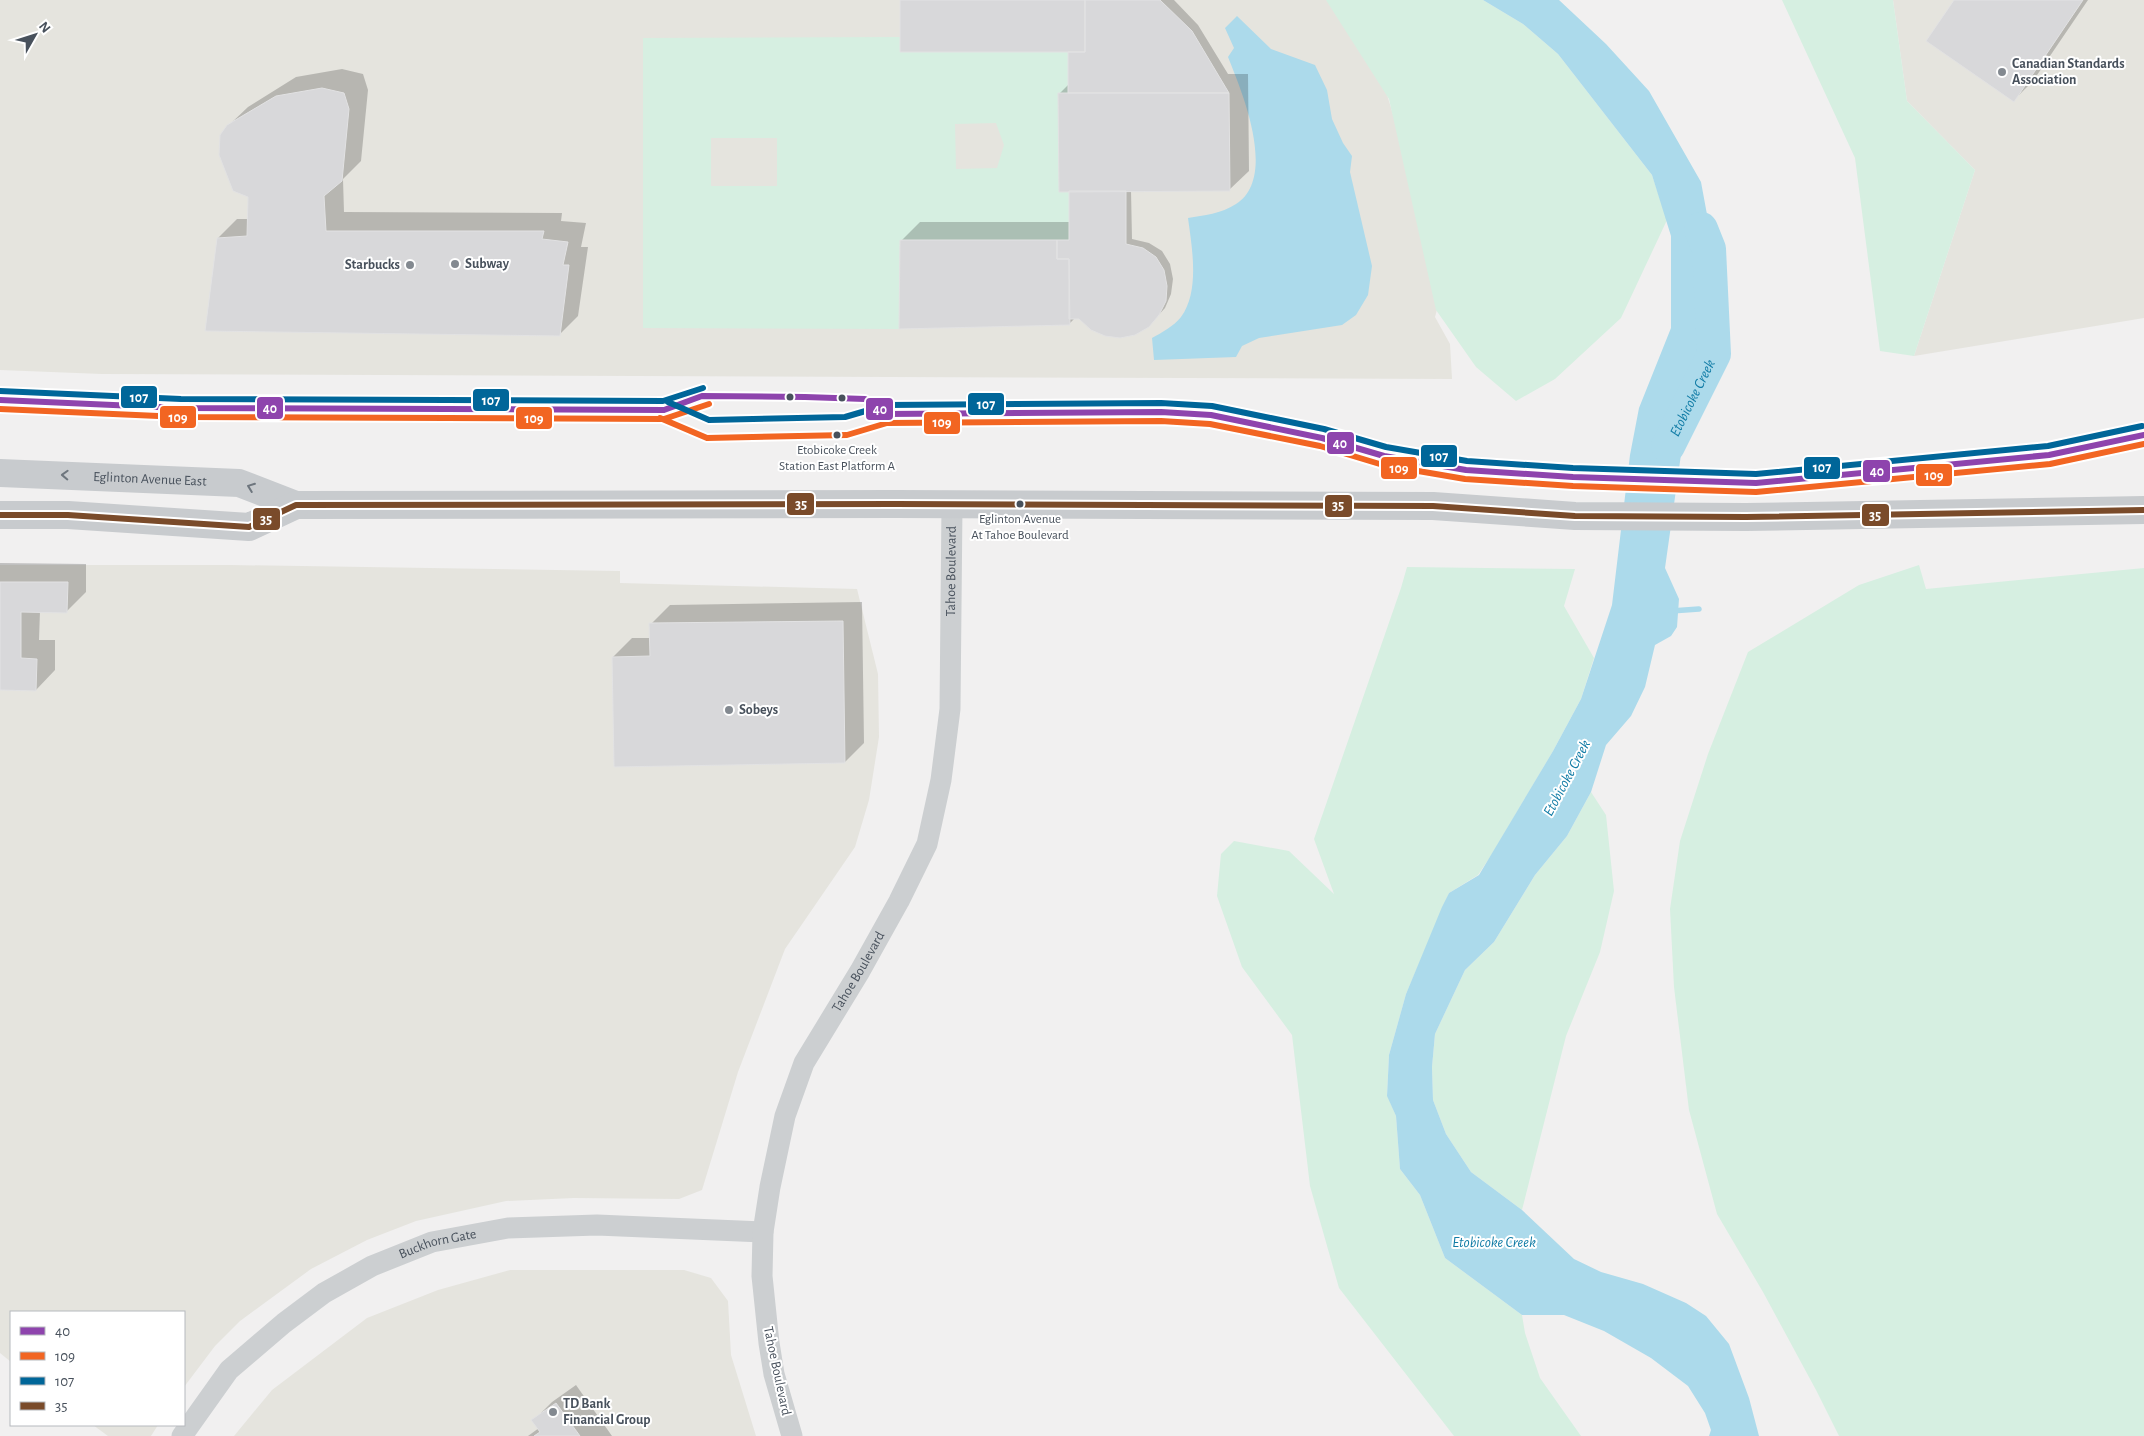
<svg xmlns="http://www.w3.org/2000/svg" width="2144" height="1436" font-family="'Alegreya Sans',sans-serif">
<rect width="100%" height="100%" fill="#f1f0f0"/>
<path fill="#e5e4de" d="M 0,0 L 1336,0 L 1361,8 L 1444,284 L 1435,317 L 1450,344 L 1452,379 L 102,374 L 0,370 Z
M 1893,0 L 2144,0 L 2144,318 L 1914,356 L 1975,170 L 1907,101 Z
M 0,565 L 231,565 L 620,571 L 620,583 L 857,589 L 878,674 L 879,737 L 869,800 L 855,847 L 785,949 L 738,1072 L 702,1190 L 679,1199 L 574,1198 L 506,1201 L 416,1221 L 367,1240 L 311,1269 L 240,1321 L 215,1346 L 184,1387 L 184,1312 L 11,1312 L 11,1362 L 0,1353 Z
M 510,1270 L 684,1270 L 711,1278 L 728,1301 L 731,1355 L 756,1436 L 234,1436 L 272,1390 L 367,1318 L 438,1290 Z
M 93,1425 L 158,1425 L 151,1436 L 108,1436 Z"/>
<path fill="#d6efe1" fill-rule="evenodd" d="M 1326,0 L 1483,0 L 1523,24 L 1558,54 L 1652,175 L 1667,220 L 1621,318 L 1555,379 L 1516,401 L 1476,367 L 1436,310 L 1389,99 Z
M 1782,0 L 1893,0 L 1907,101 L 1975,170 L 1914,356 L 1880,351 L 1855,158 Z
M 900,37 L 901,52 L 1068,52 L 1068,93 L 1058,94 L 1059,191 L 1069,191 L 1069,240 L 900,240 L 899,329 L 643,328 L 643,38 ZM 996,123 L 1004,145 L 997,168 L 956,169 L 955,124 ZM 711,138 L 777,138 L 777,186 L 711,186 Z
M 1919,565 L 1926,589 L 2144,568 L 2144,1436 L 1839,1436 L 1816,1390 L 1763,1292 L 1717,1214 L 1689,1110 L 1674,987 L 1670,909 L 1680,841 L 1708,754 L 1748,652 L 1859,585 Z
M 1407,567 L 1575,569 L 1564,606 L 1594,658 L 1581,699 L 1553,751 L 1492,854 L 1478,875 L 1449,893 L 1406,994 L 1389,1055 L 1387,1095 L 1396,1116 L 1400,1169 L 1420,1195 L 1445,1258 L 1522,1315 L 1525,1333 L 1540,1378 L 1581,1436 L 1454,1436 L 1339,1288 L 1310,1186 L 1292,1035 L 1242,967 L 1217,896 L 1221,854 L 1234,841 L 1289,851 L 1334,894 L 1314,839 L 1401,588 Z
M 1591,792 L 1606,815 L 1614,891 L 1600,952 L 1566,1036 L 1522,1210 L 1471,1172 L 1446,1134 L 1433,1100 L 1432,1067 L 1435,1034 L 1465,970 L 1494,942 L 1535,875 L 1567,836 Z"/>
<path fill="#acdaeb" d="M 1483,0 L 1559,0 L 1606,44 L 1649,91 L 1701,182 L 1713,247 L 1703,350 L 1687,412 L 1665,568 L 1679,599 L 1677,627 L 1671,636 L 1655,645 L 1645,687 L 1631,716 L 1606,745 L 1591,792 L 1567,836 L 1535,875 L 1494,942 L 1465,970 L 1435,1034 L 1432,1067 L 1433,1100 L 1446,1134 L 1471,1172 L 1522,1210 L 1574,1259 L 1601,1272 L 1643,1284 L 1686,1303 L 1706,1316 L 1729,1344 L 1749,1398 L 1759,1436 L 1709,1436 L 1711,1430 L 1705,1413 L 1688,1386 L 1651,1358 L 1604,1331 L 1564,1315 L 1522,1315 L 1445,1258 L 1420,1195 L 1400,1169 L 1396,1116 L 1387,1096 L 1389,1055 L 1406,994 L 1442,907 L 1449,893 L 1479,875 L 1553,751 L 1581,699 L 1612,605 L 1630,455 L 1639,408 L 1671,328 L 1671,236 L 1652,175 L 1558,54 L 1523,24 Z
M 1237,16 L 1271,49 L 1315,65 L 1327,90 L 1332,119 L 1343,143 L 1352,156 L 1350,172 L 1372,266 L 1368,295 L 1356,315 L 1342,325 L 1259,338 L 1242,346 L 1236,357 L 1154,360 L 1152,338 C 1161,333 1174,326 1181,317 C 1200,291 1192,248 1188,218 C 1204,215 1221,214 1236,204 C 1278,177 1242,92 1228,57 L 1234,48 L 1225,28 Z"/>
<path fill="#0003" d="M 901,0 L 1174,0 L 1198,25 L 1228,74 L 1248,74 L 1249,171 L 1229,190 L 1131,190 L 1132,239 L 1149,243 L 1162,251 L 1170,264 L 1173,279 L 1171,294 L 1165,308 L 1155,319 L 1075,318 L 1069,324 L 901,241 L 920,222 L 1070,222 L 1070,190 L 1059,94 L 1069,84 L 1069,51 Z
M 1956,0 L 2088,0 L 2033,81 L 2014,100 Z
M 342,69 L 363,74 L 368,90 L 361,161 L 343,179 L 344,212 L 562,213 L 561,221 L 586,223 L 581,247 L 588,247 L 578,316 L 559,335 L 218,238 L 237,219 L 248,219 L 249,197 L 228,126 L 248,107 L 296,77 Z
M 0,563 L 86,564 L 86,592 L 67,611 L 40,611 L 39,640 L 55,640 L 55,670 L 36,690 L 0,689 Z
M 862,602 L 864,743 L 845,762 L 613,657 L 632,638 L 651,638 L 651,624 L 670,605 Z
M 576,1385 L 612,1436 L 528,1436 L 539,1428 L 533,1421 L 552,1402 Z"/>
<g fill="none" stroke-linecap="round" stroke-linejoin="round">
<path stroke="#acdaeb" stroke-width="5.5" d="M 1671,611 L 1699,609"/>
<path stroke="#acdaeb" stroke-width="34" id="s1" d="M 1668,446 L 1714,354 L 1709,249 L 1701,229"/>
</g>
<path fill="#d8d8da" stroke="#e2e2e3" d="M 900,0 L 1085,0 L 1085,52 L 900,52 Z
M 1085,0 L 1160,0 L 1192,31 L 1229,93 L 1068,93 L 1068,52 L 1085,52 Z
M 1954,0 L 2083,0 L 2014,102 L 1926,41 Z
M 322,88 L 344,93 L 349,109 L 342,181 L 324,196 L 326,231 L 544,231 L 542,239 L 568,242 L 563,265 L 569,265 L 560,336 L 205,331 L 217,238 L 247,236 L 248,197 L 233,191 L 219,155 L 220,135 L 227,125 L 276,96 Z
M 1058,93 L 1229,93 L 1230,191 L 1059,192 Z
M 1069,191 L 1126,191 L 1126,244 L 1143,248 L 1156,257 L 1164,270 L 1167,286 L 1166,301 L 1159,315 L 1149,327 L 1135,335 L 1120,338 L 1105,336 L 1091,330 L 1079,319 L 1069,319 L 1069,259 L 1057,259 L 1057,240 L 1069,240 Z
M 900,240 L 1057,240 L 1057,259 L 1069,259 L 1070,325 L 899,329 Z
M 0,582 L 68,582 L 67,613 L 21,612 L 21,658 L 37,659 L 36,691 L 0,690 Z
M 843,621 L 845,763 L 614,767 L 612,657 L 650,656 L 649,623 Z
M 556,1403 L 580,1436 L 534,1436 L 540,1432 L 531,1420 Z"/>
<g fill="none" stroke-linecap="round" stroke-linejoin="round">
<g stroke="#cccfd1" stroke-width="21">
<path id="s2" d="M 182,1436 L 229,1370 L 284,1323 L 324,1293 L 372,1266 L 432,1242 L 508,1228 L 597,1225 L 763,1232"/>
<path id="s3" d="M 792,1436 L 774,1374 L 769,1343 L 762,1276 L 763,1232 L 770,1187 L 785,1116 L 804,1063 L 860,971 L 899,901 L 927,844 L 941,780 L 950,709 L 952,505"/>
</g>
<g stroke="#c8cbce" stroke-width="28">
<path id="s4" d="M 0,473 L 239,483 L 296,505 L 895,504 L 1433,506 L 1575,516 L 1746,517 L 2144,510"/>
<path d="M 0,515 L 68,515 L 249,527 L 296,505"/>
</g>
<defs>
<path id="bus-1" d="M 0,400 L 181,408 L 664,410 L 702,396 L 805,397 L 865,399 L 886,414 L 1161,412 L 1211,415 L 1322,438 L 1384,456 L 1466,470 L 1573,477 L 1756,483 L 2049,455 L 2144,435"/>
<path id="bus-2" d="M 0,409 L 181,417 L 664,419 L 709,404
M 660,418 L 707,438 L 847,435 L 887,423 L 1161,421 L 1210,424 L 1320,446 L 1383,465 L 1465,479 L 1573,486 L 1756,492 L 2050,464 L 2144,444"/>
<path id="bus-3" d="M 0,391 L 181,399 L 663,401 L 703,388
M 668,402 L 709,420 L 845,417 L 886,405 L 1161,403 L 1212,406 L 1324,429 L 1386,447 L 1467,461 L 1573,468 L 1756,474 L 2048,446 L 2142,426"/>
<path id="bus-4" d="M 0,515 L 68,515 L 249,527 L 296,505 L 895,504 L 1433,506 L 1575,516 L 1746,517 L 2144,510"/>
</defs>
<use href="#bus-1" stroke="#fff" stroke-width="10"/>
<use href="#bus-2" stroke="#fff" stroke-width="10"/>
<use href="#bus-3" stroke="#fff" stroke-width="10"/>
<use href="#bus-4" stroke="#fff" stroke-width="10"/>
<use href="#bus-1" stroke="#8e44ad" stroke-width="6"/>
<use href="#bus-2" stroke="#f26522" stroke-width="6"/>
<use href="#bus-3" stroke="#069" stroke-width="6"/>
<use href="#bus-4" stroke="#7a4b2a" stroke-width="6"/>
</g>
<defs><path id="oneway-chevron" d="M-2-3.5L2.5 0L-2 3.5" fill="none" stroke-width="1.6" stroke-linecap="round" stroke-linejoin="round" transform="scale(1.25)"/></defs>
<g stroke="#6e767e">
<use href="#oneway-chevron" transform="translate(65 475) rotate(-178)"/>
<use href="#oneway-chevron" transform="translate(251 487) rotate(-159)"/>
</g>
<g fill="#838990" stroke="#fff" stroke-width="2">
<circle cx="2002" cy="72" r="5"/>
<circle cx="455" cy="264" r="5"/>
<circle cx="410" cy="265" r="5"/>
<circle cx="729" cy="710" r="5"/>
<circle cx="553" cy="1412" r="5"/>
</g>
<g fill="#48515c" stroke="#fff" stroke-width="2">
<circle cx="790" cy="397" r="4.5"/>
<circle cx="842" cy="398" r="4.5"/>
<circle cx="837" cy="435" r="4.5"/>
<circle cx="1020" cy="504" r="4.5"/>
</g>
<g text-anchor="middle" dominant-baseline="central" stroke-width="4" stroke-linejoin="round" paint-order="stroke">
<g font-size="13" fill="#48515c" stroke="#fff">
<text x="837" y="450">Etobicoke Creek<tspan x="837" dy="16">Station East Platform A</tspan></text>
<text x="1020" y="519">Eglinton Avenue<tspan x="1020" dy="16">At Tahoe Boulevard</tspan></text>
</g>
<g font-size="14" font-weight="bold" fill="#48515c" stroke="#fff" text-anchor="start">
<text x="2012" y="64">Canadian Standards<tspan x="2012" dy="16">Association</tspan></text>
<text x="465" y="264">Subway</text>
<text x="400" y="265" text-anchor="end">Starbucks</text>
<text x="739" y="710">Sobeys</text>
<text x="563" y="1404">TD Bank<tspan x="563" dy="16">Financial Group</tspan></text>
</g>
<g font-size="14" fill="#48515c" stroke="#fff">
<text stroke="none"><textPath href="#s4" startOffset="150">Eglinton Avenue East</textPath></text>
<text stroke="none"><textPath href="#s3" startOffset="908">Tahoe Boulevard</textPath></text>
<text stroke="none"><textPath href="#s3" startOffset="488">Tahoe Boulevard</textPath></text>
<text stroke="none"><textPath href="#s2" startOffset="328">Buckhorn Gate</textPath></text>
<text transform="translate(777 1371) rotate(78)">Tahoe Boulevard</text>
</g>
<g font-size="15" font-style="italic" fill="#117ca6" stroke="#fff">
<text stroke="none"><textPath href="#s1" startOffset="54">Etobicoke Creek</textPath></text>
<text transform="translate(1567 778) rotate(-62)">Etobicoke Creek</text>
<text x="1494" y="1242">Etobicoke Creek</text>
</g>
</g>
<g stroke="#fff" stroke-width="2">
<rect x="120" y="385" width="38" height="24" rx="5" fill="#069"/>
<rect x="472" y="388" width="38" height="24" rx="5" fill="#069"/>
<rect x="967" y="392" width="38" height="24" rx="5" fill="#069"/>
<rect x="256" y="396" width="28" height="24" rx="5" fill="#8e44ad"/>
<rect x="865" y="397" width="29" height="24" rx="5" fill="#8e44ad"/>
<rect x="159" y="405" width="38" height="24" rx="5" fill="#f26522"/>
<rect x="515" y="406" width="38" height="24" rx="5" fill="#f26522"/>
<rect x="923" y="411" width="38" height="24" rx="5" fill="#f26522"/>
<rect x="1326" y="431" width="29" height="24" rx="5" fill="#8e44ad"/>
<rect x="1420" y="444" width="38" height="24" rx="5" fill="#069"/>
<rect x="1803" y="456" width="38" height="24" rx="5" fill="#069"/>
<rect x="1380" y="456" width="38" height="24" rx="5" fill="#f26522"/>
<rect x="1862" y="459" width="29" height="24" rx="5" fill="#8e44ad"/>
<rect x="1915" y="463" width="38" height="24" rx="5" fill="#f26522"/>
<rect x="786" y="492" width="29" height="24" rx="5" fill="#7a4b2a"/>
<rect x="1324" y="494" width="29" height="24" rx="5" fill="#7a4b2a"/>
<rect x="1861" y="503" width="29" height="24" rx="5" fill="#7a4b2a"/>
<rect x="252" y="507" width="29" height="24" rx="5" fill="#7a4b2a"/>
</g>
<g font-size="14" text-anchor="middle" font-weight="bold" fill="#fff">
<text x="139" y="402">107</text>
<text x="491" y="405">107</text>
<text x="986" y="409">107</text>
<text x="270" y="413">40</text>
<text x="880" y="414">40</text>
<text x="178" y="422">109</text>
<text x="534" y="423">109</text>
<text x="942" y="427">109</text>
<text x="1340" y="448">40</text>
<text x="1439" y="461">107</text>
<text x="1822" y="472">107</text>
<text x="1399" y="473">109</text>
<text x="1877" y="476">40</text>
<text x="1934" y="480">109</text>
<text x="801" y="509">35</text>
<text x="1338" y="510">35</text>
<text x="1875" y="520">35</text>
<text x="266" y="524">35</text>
</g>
<rect x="10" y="1311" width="175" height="115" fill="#ffffff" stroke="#b6b9be"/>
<rect x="20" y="1327" width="25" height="8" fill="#8e44ad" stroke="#b6b9be"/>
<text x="55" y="1336" font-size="15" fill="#48515c">40</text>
<rect x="20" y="1352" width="25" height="8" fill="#f26522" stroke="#b6b9be"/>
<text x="55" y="1361" font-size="15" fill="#48515c">109</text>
<rect x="20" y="1377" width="25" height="8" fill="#006699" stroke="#b6b9be"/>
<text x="55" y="1386" font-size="15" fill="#48515c">107</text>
<rect x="20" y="1402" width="25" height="8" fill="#7a4b2a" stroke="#b6b9be"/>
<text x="55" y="1411" font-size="15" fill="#48515c">35</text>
<g transform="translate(35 35) rotate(51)" stroke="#ffffff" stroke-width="4" paint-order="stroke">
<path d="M0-4L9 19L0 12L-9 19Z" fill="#48515c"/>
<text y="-8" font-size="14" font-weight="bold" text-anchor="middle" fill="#48515c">N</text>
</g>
</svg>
